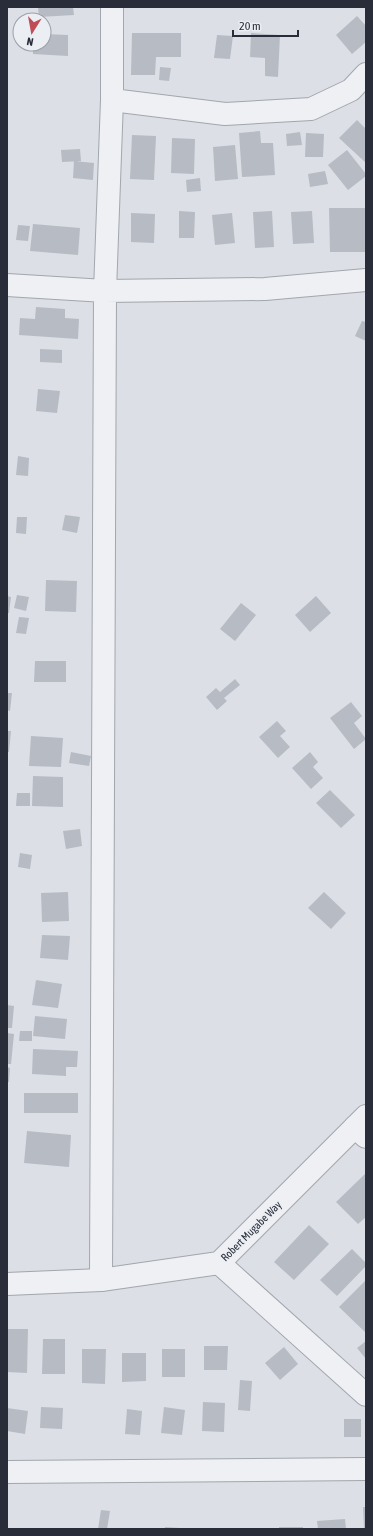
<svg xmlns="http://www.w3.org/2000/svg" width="373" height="1536" font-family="'Asap Condensed',sans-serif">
<rect width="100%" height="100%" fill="#dcdfe5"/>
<path fill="#b7bbc4" d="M 38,7 L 73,7 L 74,15 L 39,17 Z
M 357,16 L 366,26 L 366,42 L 352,54 L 336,35 Z
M 132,33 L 181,33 L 181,57 L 156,57 L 155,75 L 131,75 Z
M 251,33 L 280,35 L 278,77 L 265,76 L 265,58 L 250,57 Z
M 44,34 L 68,35 L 68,56 L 33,54 L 33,44 L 44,44 Z
M 217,35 L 233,36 L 230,59 L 214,58 Z
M 160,67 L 171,68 L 169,81 L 159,80 Z
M 357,120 L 366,129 L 366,163 L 339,138 Z
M 260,131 L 261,143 L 273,143 L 275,175 L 242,177 L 239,133 Z
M 300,132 L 302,145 L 287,146 L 286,134 Z
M 306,133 L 324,134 L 323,157 L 305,157 Z
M 132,135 L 156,136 L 154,180 L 130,179 Z
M 172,138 L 195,139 L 194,174 L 171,173 Z
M 235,145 L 238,179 L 215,181 L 213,147 Z
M 80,149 L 81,161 L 62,162 L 61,150 Z
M 347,150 L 366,174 L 366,176 L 348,190 L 328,165 Z
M 74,161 L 94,163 L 93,180 L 73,178 Z
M 325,171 L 328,184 L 310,187 L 308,174 Z
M 200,178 L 201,191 L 187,192 L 186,180 Z
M 329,208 L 366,208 L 366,252 L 330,252 Z
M 179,211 L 195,212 L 194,238 L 179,238 Z
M 272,211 L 274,247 L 255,248 L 253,212 Z
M 312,211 L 314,243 L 293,244 L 291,212 Z
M 131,213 L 155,214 L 154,243 L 131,242 Z
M 232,213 L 235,243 L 215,245 L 212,215 Z
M 33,224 L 80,228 L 78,255 L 30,251 Z
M 18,225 L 30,226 L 28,241 L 16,240 Z
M 36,307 L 65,309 L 65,318 L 79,319 L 78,339 L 19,335 L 20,318 L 35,319 Z
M 362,321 L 366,322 L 366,341 L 355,336 Z
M 40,349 L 62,350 L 62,363 L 40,362 Z
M 38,389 L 60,391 L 57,413 L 36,411 Z
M 18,456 L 29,458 L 28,476 L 16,475 Z
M 65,515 L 80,517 L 77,533 L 62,530 Z
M 17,517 L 27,517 L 26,534 L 16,533 Z
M 46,580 L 77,581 L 76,612 L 45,611 Z
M 17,595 L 29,597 L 26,611 L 14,608 Z
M 7,596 L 11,597 L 9,613 L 7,613 Z
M 316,596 L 331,613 L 310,632 L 295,615 Z
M 241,603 L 256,615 L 235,641 L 220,629 Z
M 19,617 L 29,618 L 26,634 L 16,633 Z
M 35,661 L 66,661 L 66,682 L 34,682 Z
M 235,679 L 240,685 L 224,698 L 227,701 L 217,710 L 206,697 L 216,688 L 220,692 Z
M 7,693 L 12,693 L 10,711 L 7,710 Z
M 351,702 L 362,716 L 354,723 L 366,739 L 354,749 L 330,718 Z
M 277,721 L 286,731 L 280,736 L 290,747 L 278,758 L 259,737 Z
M 7,731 L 11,731 L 9,752 L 7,752 Z
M 31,736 L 63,738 L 61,767 L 29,766 Z
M 71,752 L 91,756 L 89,766 L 69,763 Z
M 310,752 L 318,762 L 313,767 L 323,778 L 311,789 L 292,768 Z
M 33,776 L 63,777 L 63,807 L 32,806 Z
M 330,790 L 355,815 L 341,828 L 316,803 Z
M 17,793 L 30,793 L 30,806 L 16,806 Z
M 80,829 L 82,846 L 66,849 L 63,831 Z
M 20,853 L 32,855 L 30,869 L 18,867 Z
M 68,892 L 69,921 L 42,922 L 41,893 Z
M 324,892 L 346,913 L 331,929 L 308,908 Z
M 42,935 L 70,936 L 68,960 L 40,958 Z
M 36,980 L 62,984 L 58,1008 L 32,1005 Z
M 7,1005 L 14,1006 L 12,1028 L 7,1028 Z
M 35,1016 L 67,1019 L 65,1039 L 33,1036 Z
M 20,1031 L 32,1031 L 32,1041 L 19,1041 Z
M 7,1033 L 14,1034 L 11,1064 L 7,1064 Z
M 33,1049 L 78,1051 L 77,1067 L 66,1067 L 66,1076 L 32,1074 Z
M 7,1067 L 10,1068 L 9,1082 L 7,1082 Z
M 24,1093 L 78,1093 L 78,1113 L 24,1113 Z
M 27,1131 L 71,1135 L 69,1167 L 24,1163 Z
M 366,1173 L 366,1217 L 358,1224 L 336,1202 Z
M 309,1225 L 329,1244 L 294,1280 L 274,1262 Z
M 352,1249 L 366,1263 L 366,1266 L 337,1296 L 320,1280 Z
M 366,1280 L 366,1333 L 339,1307 Z
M 7,1329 L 28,1329 L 27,1373 L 7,1372 Z
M 43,1339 L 65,1339 L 65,1374 L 42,1374 Z
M 366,1341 L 366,1359 L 357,1348 Z
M 204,1346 L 228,1346 L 227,1370 L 204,1370 Z
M 284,1347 L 298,1364 L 280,1380 L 265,1363 Z
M 82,1349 L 106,1349 L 105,1384 L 82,1383 Z
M 162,1349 L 185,1349 L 185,1377 L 162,1377 Z
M 122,1353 L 146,1353 L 146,1381 L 122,1382 Z
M 240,1380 L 252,1381 L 250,1411 L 238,1410 Z
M 203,1402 L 225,1403 L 224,1432 L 202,1431 Z
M 41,1407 L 63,1408 L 62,1429 L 40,1428 Z
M 164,1407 L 185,1410 L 182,1435 L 161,1433 Z
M 7,1408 L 28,1411 L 25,1434 L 7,1431 Z
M 127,1409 L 142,1411 L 140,1435 L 125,1434 Z
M 344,1419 L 361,1419 L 361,1437 L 344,1437 Z
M 363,1507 L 366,1507 L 366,1529 L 364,1529 Z
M 101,1510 L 110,1511 L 107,1529 L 98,1529 Z
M 345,1519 L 346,1529 L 318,1529 L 317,1521 Z
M 165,1527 L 180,1528 L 180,1529 L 165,1529 Z
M 279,1527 L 303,1527 L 303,1529 L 279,1529 Z"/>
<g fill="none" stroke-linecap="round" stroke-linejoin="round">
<defs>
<path id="minor" d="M 112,100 L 225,114 L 311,109 L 351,90 L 366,74
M 7,285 L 105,291 L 265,289 L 366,280
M 355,1127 L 366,1137
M 219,1263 L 366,1395
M 101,1280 L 105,291 L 112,100 L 112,7
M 7,1472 L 366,1469"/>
<path id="tertiary" d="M 7,1284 L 101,1280 L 219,1263 L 366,1116"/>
</defs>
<use href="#minor" stroke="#a2a6ae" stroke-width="24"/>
<use href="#tertiary" stroke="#a2a6ae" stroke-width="24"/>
<use href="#minor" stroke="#eff0f4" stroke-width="22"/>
<use href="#tertiary" stroke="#eff0f4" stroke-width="22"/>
</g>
<g text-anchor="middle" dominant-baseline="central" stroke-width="3" stroke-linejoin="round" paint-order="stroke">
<g font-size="11" fill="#282d39" stroke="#ebeef3">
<text transform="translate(251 1231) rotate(-45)">Robert Mugabe Way</text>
</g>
</g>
<rect width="373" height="1536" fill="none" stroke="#282d39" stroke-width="16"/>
<g transform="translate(32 32) rotate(191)"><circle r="19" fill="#ebeef3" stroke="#9da1a9"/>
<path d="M0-3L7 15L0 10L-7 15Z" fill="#be4d57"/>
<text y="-6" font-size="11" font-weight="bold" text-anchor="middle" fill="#282d39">N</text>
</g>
<path d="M233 30v6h65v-6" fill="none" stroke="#282d39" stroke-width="2"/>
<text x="239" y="30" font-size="12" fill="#282d39" stroke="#ebeef3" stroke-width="3" paint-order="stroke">20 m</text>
</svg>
